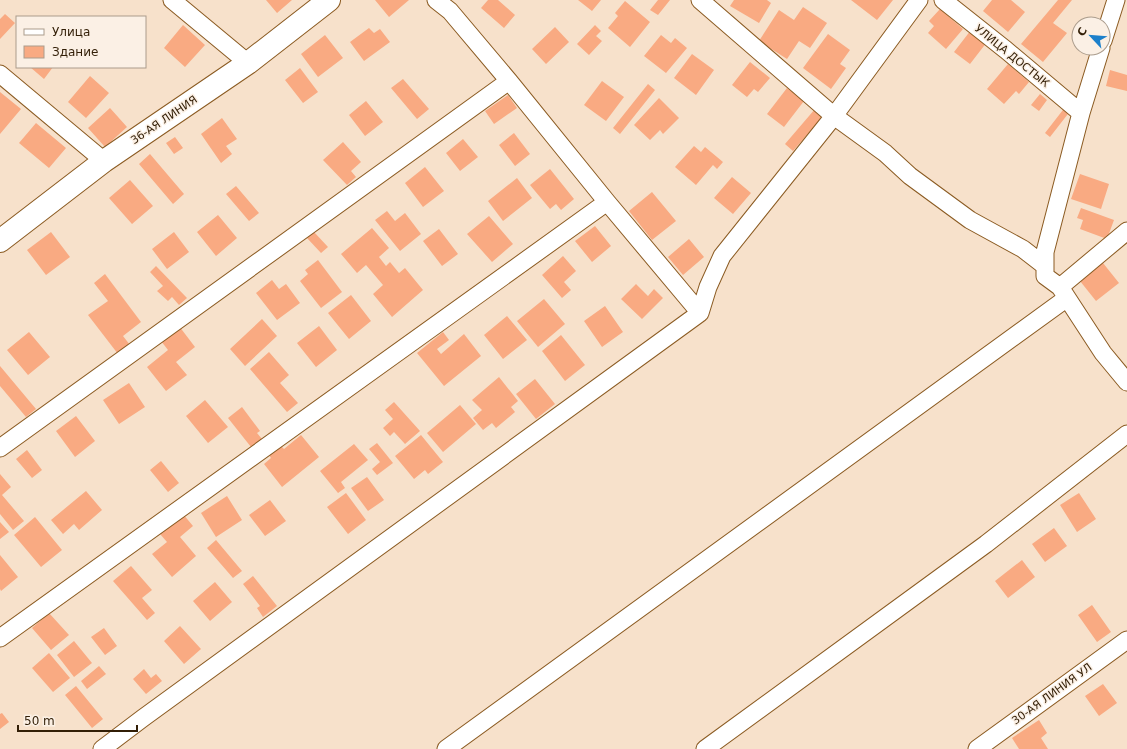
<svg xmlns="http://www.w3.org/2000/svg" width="1127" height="749" font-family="'DejaVu Sans',sans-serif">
<rect width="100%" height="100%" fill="#f7e1cb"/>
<path fill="#f9aa82" d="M 266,0 L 292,0 L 277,13 Z
M 375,0 L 409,0 L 389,17 Z
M 488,0 L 498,0 L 515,15 L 504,28 L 481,8 Z
M 578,0 L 601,0 L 592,11 Z
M 658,0 L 670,0 L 658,15 L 650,10 Z
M 734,0 L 767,0 L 771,3 L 759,23 L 730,6 Z
M 851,0 L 893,0 L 877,20 Z
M 992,0 L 1011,0 L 1025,12 L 1008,32 L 983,11 Z
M 1058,0 L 1072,0 L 1053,23 L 1067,33 L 1043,62 L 1021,44 Z
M 625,1 L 650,22 L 630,47 L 608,28 L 618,16 L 615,13 Z
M 803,7 L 827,23 L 810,48 L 799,41 L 787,59 L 759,41 L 779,10 L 794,20 Z
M 940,9 L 963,29 L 946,49 L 928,33 L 934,26 L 929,21 Z
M 5,14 L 15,23 L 0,39 L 0,19 Z
M 183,25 L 205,45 L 185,67 L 164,48 Z
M 595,25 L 601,31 L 596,36 L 602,41 L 589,55 L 577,44 Z
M 555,27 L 569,42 L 546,64 L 532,49 Z
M 369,28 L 374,33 L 380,29 L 390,42 L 364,61 L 350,42 Z
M 971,30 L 987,42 L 970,64 L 954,52 Z
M 828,34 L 850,50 L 840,64 L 846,68 L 831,89 L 803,68 Z
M 325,35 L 343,58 L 318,77 L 301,54 Z
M 661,35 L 671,43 L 675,38 L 687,48 L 666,73 L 644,56 Z
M 692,54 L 714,70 L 696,95 L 674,78 Z
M 750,62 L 770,78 L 758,92 L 754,89 L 747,97 L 732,85 Z
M 1008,64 L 1029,82 L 1019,94 L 1016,91 L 1004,104 L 987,89 Z
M 30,67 L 53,67 L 44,79 Z
M 300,68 L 318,92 L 303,103 L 285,80 Z
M 1110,70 L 1127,75 L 1127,91 L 1106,86 Z
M 90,76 L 109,93 L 86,118 L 68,102 Z
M 403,79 L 429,109 L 417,119 L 391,88 Z
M 602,81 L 624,97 L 606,121 L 584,105 Z
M 648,84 L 655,90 L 620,134 L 613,128 Z
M 787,88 L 804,101 L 784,127 L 767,114 Z
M 0,92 L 21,109 L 0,134 Z
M 1040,94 L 1047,100 L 1039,111 L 1031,105 Z
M 508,95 L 517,108 L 494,124 L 485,111 Z
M 659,98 L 679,118 L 663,134 L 660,130 L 650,140 L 634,125 Z
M 366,101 L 383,122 L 365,136 L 349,115 Z
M 1066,106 L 1071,110 L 1050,137 L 1045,133 Z
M 110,108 L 127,127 L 105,147 L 88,128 Z
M 815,109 L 823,116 L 793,151 L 785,144 Z
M 222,118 L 237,139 L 226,146 L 232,154 L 221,163 L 201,134 Z
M 36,123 L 66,148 L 49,168 L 19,143 Z
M 514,133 L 530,154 L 515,166 L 499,145 Z
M 175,137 L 183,148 L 174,154 L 166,143 Z
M 463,139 L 478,157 L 460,171 L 446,153 Z
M 343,142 L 361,162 L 351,171 L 356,177 L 347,185 L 323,160 Z
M 694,146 L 701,152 L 705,147 L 723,162 L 717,169 L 713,165 L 696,185 L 675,167 Z
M 150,154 L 184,194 L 173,204 L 139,164 Z
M 425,167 L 444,191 L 423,207 L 405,183 Z
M 550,169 L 574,199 L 561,210 L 556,204 L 550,209 L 530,185 Z
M 1080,174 L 1109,184 L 1101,209 L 1071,199 Z
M 732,177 L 751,193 L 733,214 L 714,198 Z
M 517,178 L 532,198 L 503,221 L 488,201 Z
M 130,180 L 153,206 L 132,224 L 109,198 Z
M 236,186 L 259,213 L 249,221 L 226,194 Z
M 652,192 L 676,221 L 652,240 L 629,211 Z
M 1081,208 L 1114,220 L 1107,239 L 1080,229 L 1083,220 L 1077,218 Z
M 387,211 L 395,221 L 405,213 L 421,234 L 400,251 L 375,220 Z
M 218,215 L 237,238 L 216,256 L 197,232 Z
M 489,216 L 513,244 L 492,262 L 467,234 Z
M 595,226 L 611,246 L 592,262 L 575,241 Z
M 372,228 L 389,248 L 379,257 L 386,266 L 390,262 L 399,273 L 405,268 L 423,290 L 392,317 L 373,294 L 383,285 L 366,265 L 357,273 L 341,254 Z
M 439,229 L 458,254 L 442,266 L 423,241 Z
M 51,232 L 70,257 L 46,275 L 27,250 Z
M 174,232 L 189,252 L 167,269 L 152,249 Z
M 314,232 L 328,247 L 321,253 L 307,238 Z
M 689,239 L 704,257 L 683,275 L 668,257 Z
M 563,256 L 576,271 L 564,282 L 571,290 L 562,298 L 542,275 Z
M 318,260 L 342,292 L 321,308 L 300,281 L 308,274 L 305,270 Z
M 1103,263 L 1119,283 L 1096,301 L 1080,281 Z
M 156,266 L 187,298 L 179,305 L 172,297 L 168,301 L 157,291 L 163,286 L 150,272 Z
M 105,274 L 141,322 L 123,336 L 130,345 L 118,354 L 88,315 L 108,301 L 94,283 Z
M 272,280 L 279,289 L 286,284 L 300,303 L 277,320 L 256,293 Z
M 636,284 L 648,296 L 654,289 L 663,298 L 642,319 L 621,299 Z
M 351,295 L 371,321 L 349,339 L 328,313 Z
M 544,299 L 565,324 L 538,347 L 517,321 Z
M 605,306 L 623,332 L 602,347 L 584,321 Z
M 507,316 L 527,340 L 503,359 L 484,335 Z
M 262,319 L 277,336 L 245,366 L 230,349 Z
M 179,326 L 195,347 L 176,362 L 187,375 L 166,391 L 147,367 L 168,350 L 161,341 Z
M 319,326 L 337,350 L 316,367 L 297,343 Z
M 29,332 L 50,357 L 28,375 L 7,350 Z
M 443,332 L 449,340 L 437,349 L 441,354 L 464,334 L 481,356 L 444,386 L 417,353 Z
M 561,335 L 585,365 L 565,381 L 542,351 Z
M 269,352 L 289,375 L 280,383 L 298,403 L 287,412 L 250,369 Z
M 0,366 L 36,409 L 26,417 L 0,386 Z
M 499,377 L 518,401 L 511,407 L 515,412 L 496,428 L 492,423 L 483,430 L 473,418 L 482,410 L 472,400 Z
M 535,379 L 555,404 L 536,419 L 516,394 Z
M 129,383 L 145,407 L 119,424 L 103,400 Z
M 205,400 L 228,427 L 208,443 L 186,416 Z
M 394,402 L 420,431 L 405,444 L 394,432 L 390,436 L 383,428 L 393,419 L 385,410 Z
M 460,405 L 476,424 L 443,452 L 427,433 Z
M 242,407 L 260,431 L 257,433 L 262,439 L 251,447 L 228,418 Z
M 76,416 L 95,441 L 75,457 L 56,431 Z
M 301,435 L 319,457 L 282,487 L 264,464 L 271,458 L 269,455 L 280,445 L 284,449 Z
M 421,435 L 443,462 L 428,474 L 425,470 L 414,479 L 395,456 Z
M 377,443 L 393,463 L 377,475 L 372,469 L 380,462 L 369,449 Z
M 354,444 L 368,460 L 341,482 L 345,488 L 338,493 L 320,471 Z
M 27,450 L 42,470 L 32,478 L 16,459 Z
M 161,461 L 179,483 L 168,492 L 150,470 Z
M 0,474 L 11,487 L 2,495 L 24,521 L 13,530 L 0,514 Z
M 367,477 L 384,500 L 368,511 L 351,488 Z
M 86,491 L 102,510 L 79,530 L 74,524 L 63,534 L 51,520 Z
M 346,493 L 366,520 L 348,534 L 327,507 Z
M 1079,493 L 1096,519 L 1077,532 L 1060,505 Z
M 227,496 L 242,520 L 216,537 L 201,513 Z
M 270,500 L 286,521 L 265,536 L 249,515 Z
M 183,514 L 193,526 L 180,537 L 196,556 L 172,577 L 152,554 L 167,542 L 160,534 Z
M 35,517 L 62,550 L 41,567 L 14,535 Z
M 0,522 L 9,532 L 0,539 Z
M 1054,528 L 1067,546 L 1045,562 L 1032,544 Z
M 216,540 L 242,571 L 233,578 L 207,548 Z
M 0,555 L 18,577 L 1,591 L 0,589 Z
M 1022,560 L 1035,577 L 1008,598 L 995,581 Z
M 131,566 L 152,590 L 142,598 L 155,613 L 147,620 L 113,581 Z
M 253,576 L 277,606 L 263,617 L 257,608 L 260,606 L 243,584 Z
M 215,582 L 232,602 L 210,621 L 193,601 Z
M 1092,605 L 1111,632 L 1097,642 L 1078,615 Z
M 49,613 L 69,635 L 51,650 L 32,628 Z
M 180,626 L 201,649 L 184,664 L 164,641 Z
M 104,628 L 117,646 L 105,655 L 91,637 Z
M 74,641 L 92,663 L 74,677 L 57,655 Z
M 49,653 L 70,678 L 53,692 L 32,668 Z
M 99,666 L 106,674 L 87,689 L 81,681 Z
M 144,669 L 151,678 L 156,674 L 162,681 L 146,694 L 133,679 Z
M 1103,684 L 1117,703 L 1099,716 L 1085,696 Z
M 76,686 L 103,719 L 92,728 L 65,695 Z
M 2,713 L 9,722 L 0,729 L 0,714 Z
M 1039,720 L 1047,733 L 1041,738 L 1048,749 L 1019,749 L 1012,738 Z"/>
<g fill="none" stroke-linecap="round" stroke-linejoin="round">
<defs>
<path id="street" d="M 172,0 L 248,63
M 700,0 L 834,116 L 885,153 L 910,176 L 970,220 L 1023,249 L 1045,266
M 943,0 L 1006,50 L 1081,113
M 1103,41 L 1116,0
M 1101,48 L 1081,113 L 1045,252 L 1045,276 L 1060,287 L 1103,353 L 1127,382
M 0,74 L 104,161
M 1060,287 L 1127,231
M 700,313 L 708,287 L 722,256 L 834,116 L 919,0
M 0,448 L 509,81
M 0,638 L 607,202
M 102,749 L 143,718 L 700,313 L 607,202 L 509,81 L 450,11 L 436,0
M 446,749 L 1067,298
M 705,749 L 986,544 L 1127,434
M 977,749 L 1127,640"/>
<path id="secondary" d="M 0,241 L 104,161 L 248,63 L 329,0"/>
</defs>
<use href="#street" stroke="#8b5b22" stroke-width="19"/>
<use href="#secondary" stroke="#8b5b22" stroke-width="24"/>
<use href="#street" stroke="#fff" stroke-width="17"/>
<use href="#secondary" stroke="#fff" stroke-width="22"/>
</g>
<g text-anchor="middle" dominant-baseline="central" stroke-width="3" stroke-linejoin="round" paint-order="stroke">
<g font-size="11" fill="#321e06" stroke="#fbf0e5">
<text transform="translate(1012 56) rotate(39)">УЛИЦА ДОСТЫК</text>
<text transform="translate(164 120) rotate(-34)">36-АЯ ЛИНИЯ</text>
<text transform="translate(1052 694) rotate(-36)">30-АЯ ЛИНИЯ УЛ</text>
</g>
</g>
<rect x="16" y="16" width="130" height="52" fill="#fbf0e5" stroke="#ab9c8c"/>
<rect x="24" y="29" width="20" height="6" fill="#ffffff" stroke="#ab9c8c"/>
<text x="52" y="36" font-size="12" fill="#321e06">Улица</text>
<rect x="24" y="46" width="20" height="12" fill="#f9aa82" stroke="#ab9c8c"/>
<text x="52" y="56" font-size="12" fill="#321e06">Здание</text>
<g transform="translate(1091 36) rotate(296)"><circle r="19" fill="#fbf0e5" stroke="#ab9c8c"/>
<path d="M0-3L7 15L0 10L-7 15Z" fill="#1c80cb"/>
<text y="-6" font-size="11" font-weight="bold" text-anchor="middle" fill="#321e06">С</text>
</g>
<path d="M18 725v6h119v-6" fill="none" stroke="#321e06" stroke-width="2"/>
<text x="24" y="725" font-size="12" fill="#321e06" stroke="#fbf0e5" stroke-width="3" paint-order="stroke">50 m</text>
</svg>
